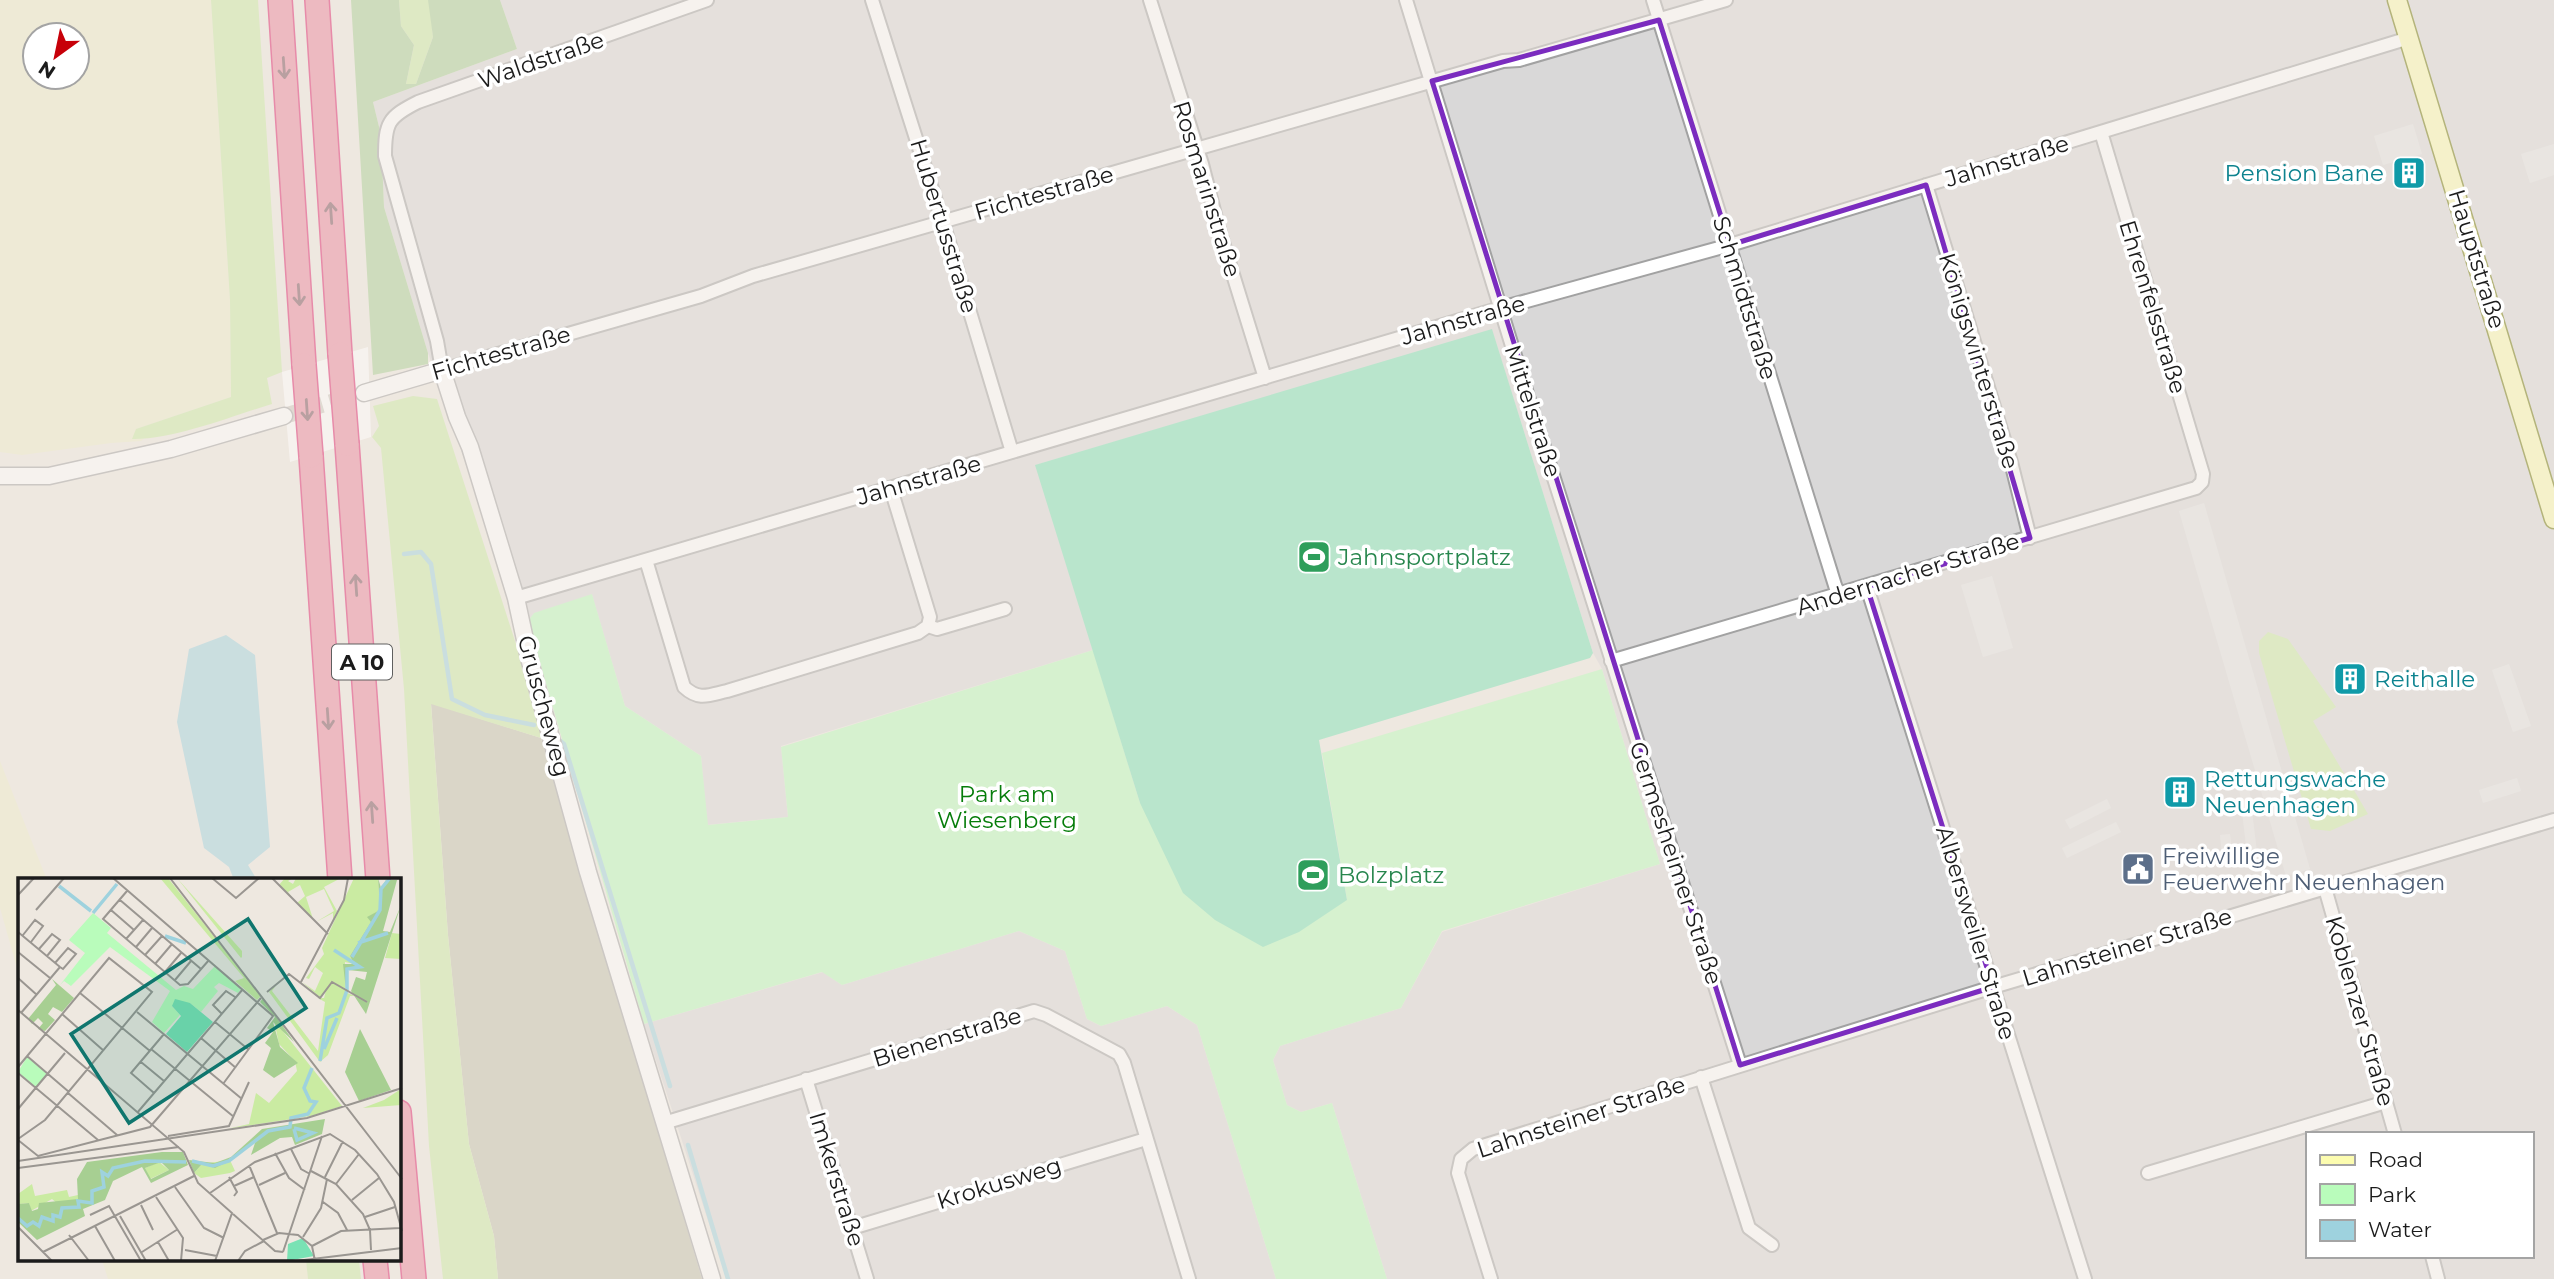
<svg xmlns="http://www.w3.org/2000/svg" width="2554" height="1279" font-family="Montserrat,sans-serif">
<rect width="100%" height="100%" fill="#eee8e0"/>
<path fill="#d9d8d8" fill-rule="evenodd" d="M 500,0 L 2554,0 L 2554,1279 L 1387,1279 L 1332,1103 L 1301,1112 L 1287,1105 L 1273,1060 L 1280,1046 L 1401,1008 L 1442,932 L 1660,864 L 1602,669 L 1593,653 L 1492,330 L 1036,465 L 1093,650 L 781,746 L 788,817 L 707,825 L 701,756 L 625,706 L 592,595 L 528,621 L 517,615 L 428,353 L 384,207 L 381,135 L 373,102 L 517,49 ZM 2307,1134 L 2531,1134 L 2531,1256 L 2307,1256 Z
M 1019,931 L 1065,951 L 1087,1019 L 1101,1026 L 1167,1006 L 1197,1025 L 1276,1279 L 727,1279 L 644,1024 L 823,972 L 842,985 Z"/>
<path fill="#c2c1ab" d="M 431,703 L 541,738 L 702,1279 L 498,1279 L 494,1236 L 469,1144 L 448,935 Z"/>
<path fill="#edeeca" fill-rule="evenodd" d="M 0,0 L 211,0 L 230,300 L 231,397 L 136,429 L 133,439 L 144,439 L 141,441 L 111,443 L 22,455 L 0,452 ZM 35,35 L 77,35 L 77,77 L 35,77 Z
M 0,761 L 47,880 L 19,880 L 19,975 L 0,908 Z
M 102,1260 L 306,1260 L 308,1279 L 108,1279 Z"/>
<path fill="#caeba2" d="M 211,0 L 258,0 L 282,372 L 267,378 L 272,404 C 232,416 173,440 132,439 L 136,429 L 231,397 L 230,300 Z
M 399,0 L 428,0 L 430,3 L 433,37 L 416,84 L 406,84 L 414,45 L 401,26 Z
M 413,396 L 437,399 L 545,734 L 541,738 L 431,704 L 448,935 L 469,1144 L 494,1236 L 498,1279 L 443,1279 L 429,1146 L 404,689 L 381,448 L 372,437 L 379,426 L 373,406 Z
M 2268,632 L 2288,639 L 2336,707 L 2313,721 L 2368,814 L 2330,831 L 2311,829 L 2259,653 L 2259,641 Z
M 306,1260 L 359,1260 L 361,1279 L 308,1279 Z"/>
<path fill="#a7cf92" d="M 351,0 L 399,0 L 401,26 L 414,45 L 406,84 L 416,84 L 433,37 L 428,0 L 500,0 L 517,49 L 373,102 L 381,135 L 384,207 L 428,353 L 428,364 L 373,375 Z"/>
<path fill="#b9fcbb" d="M 592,594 L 625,706 L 701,756 L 708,825 L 788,817 L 781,747 L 1093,650 L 1140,803 L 1347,900 L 1322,753 L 1602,669 L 1660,864 L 1442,931 L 1401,1008 L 1280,1046 L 1273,1060 L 1287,1105 L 1301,1112 L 1332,1103 L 1387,1279 L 1276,1279 L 1197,1025 L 1167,1006 L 1101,1026 L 1087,1019 L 1065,951 L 1019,931 L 842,985 L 822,972 L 644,1024 L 528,621 L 534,613 Z"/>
<path fill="#79e2b4" d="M 1492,329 L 1593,653 L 1590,658 L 1319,740 L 1347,900 L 1299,932 L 1263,947 L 1215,920 L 1183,893 L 1140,803 L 1035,465 Z"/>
<path fill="#e3e3e3" d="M 2413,124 L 2422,154 L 2383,165 L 2374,136 Z
M 2554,144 L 2554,175 L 2530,183 L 2521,154 Z
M 2204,503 L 2310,869 L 2286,876 L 2179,511 Z
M 1992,576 L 2013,648 L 1983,657 L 1961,585 Z
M 2509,664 L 2531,726 L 2513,732 L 2492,670 Z
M 2237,769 L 2247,769 L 2258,861 L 2248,862 Z
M 2517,778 L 2521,791 L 2483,803 L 2479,790 Z
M 2107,799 L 2111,808 L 2070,829 L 2065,820 Z
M 2116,822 L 2121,832 L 2067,858 L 2062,848 Z
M 2230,834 L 2234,864 L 2223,865 L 2220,835 Z"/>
<path fill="#9ed2de" d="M 226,635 L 255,655 L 270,847 L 248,865 L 257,880 L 234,880 L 229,867 L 204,848 L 177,722 L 189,649 Z"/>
<path fill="#fff" d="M 368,347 L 371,437 L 290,462 L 282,372 Z"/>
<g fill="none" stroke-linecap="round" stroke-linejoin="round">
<path stroke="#9ed2de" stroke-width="4.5" d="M 404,554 L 421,552 L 431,564 L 452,699 L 485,715 L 534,725
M 558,739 L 564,744 L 670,1086
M 688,1145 L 728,1279"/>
<path stroke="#cec9c2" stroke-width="16" stroke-dasharray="16 8" stroke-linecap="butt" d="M 284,416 L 352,396"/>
<defs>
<path id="minor" d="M 707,0 L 418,102 C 388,117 385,123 385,156 L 437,341 L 442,370 L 701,296 L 753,276 C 1003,206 1253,131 1503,61 L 1519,60 L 1726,0
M 872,0 L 948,239 L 1012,452
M 1150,0 L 1202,164 L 1218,226 L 1265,378
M 1406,0 L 1512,346 L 1740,1065
M 1653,0 L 1838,595
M 1926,185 L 2011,462 L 2030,538
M 646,560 L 684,687 C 699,701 709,695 727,691 L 918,633 L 928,626 L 930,617 L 891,489
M 1867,587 L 2085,1279
M 516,598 L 1501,308 L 1730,245 L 2409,38
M 928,626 L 937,629 L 1005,609
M 1611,661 L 2196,488 L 2202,482 L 2203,474 L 2101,132
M 2325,888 L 2395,1134
M 1701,1077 L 1749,1228 L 1772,1245
M 806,1079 L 867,1279
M 664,1123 L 1034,1011 L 1046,1015 L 1119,1054 L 1124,1063 L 1189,1279
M 2148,1173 L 2386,1102
M 852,1228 L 1146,1139
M 2432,1256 L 2438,1279
M 1491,1279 L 1458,1173 L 1461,1159 L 1473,1149 L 1993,987 L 2554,820"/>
<path id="tertiary" d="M 364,393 L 442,370 L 457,417 L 470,447 L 516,598 L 529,658 L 588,872 L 712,1279
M 0,476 L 49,476 L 171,449 L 284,416"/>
<path id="secondary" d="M 2397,0 L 2554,519"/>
<path id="motorway" d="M 280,0 L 304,365
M 317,0 L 340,354
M 347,444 L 378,880
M 311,456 L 340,880
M 399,1112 L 414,1279
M 375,1260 L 377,1279"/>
</defs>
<use href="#minor" stroke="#a2a2a2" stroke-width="16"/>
<use href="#tertiary" stroke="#a2a2a2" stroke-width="19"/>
<use href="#secondary" stroke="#6d7500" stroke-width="21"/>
<use href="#motorway" stroke="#de1b67" stroke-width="26"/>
<use href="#minor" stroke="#fff" stroke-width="12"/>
<use href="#tertiary" stroke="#fff" stroke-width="16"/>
<use href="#secondary" stroke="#fcfcaf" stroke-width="18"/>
<use href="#motorway" stroke="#ea839b" stroke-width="23"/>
<defs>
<path id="motorway-bridge" d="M 340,354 L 347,444
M 304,365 L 311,456"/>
</defs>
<use href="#motorway-bridge" stroke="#de1b67" stroke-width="26" stroke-linecap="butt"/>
<use href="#motorway-bridge" stroke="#ea839b" stroke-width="23"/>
</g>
<defs><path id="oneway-shaft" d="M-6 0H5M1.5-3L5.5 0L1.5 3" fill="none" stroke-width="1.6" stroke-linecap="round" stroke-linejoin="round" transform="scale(1.75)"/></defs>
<g stroke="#784a55">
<use href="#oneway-shaft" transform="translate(284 68) rotate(86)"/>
<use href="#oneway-shaft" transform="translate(331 213) rotate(-94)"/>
<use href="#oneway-shaft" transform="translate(299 295) rotate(86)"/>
<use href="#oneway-shaft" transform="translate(307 410) rotate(86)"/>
<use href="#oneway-shaft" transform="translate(356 585) rotate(-94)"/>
<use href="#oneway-shaft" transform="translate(328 719) rotate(86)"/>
<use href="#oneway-shaft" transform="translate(372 812) rotate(-94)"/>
</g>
<path d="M0 0H2554V1279H0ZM 1659,20 L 1730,245 L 1926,185 L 2030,538 L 1867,587 L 1993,987 L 1740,1065 L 1432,81 Z" fill="#eee8e0" fill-opacity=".55" fill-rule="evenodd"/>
<path fill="none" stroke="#7b2cbf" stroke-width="5" stroke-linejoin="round" d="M 1659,20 L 1730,245 L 1926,185 L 2030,538 L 1867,587 L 1993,987 L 1740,1065 L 1432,81 Z"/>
<defs>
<symbol id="building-square" viewBox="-11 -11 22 22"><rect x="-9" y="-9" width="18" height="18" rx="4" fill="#0f9aa8" stroke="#fff"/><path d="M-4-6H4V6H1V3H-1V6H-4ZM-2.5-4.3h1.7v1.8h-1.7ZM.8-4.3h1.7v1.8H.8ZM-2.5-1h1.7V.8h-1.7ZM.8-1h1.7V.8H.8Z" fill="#fff"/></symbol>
<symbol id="stadium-square" viewBox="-11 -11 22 22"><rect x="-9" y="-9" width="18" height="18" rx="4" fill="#2e9e5b" stroke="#fff"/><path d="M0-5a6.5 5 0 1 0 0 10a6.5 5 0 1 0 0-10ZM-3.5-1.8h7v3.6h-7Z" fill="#fff"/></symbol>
<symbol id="civic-square" viewBox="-11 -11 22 22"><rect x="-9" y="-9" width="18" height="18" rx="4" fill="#5c6f8a" stroke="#fff"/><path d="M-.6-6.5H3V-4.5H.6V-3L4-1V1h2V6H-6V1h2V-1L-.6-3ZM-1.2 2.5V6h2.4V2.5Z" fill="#fff"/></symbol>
</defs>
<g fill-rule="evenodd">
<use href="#building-square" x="2390" y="154" width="38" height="38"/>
<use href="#stadium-square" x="1295" y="538" width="38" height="38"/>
<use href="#building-square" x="2331" y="660" width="38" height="38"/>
<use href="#building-square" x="2161" y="773" width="38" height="38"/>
<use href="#civic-square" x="2119" y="850" width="38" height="38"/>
<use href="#stadium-square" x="1294" y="856" width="38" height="38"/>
</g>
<g text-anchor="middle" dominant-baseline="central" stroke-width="7" stroke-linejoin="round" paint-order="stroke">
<rect fill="#fff" stroke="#5f5f5f" stroke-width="2" x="332" y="644.5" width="60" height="35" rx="5"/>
<g font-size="21" font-weight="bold" fill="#1b1b1b">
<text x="362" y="662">A 10</text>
</g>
<g font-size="23" fill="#1b1b1b" stroke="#fff">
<text transform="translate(541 60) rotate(-19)">Waldstraße</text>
<text transform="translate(2007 161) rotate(-17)">Jahnstraße</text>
<text transform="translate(1207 189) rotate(73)">Rosmarinstraße</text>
<text transform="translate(1044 193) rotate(-16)">Fichtestraße</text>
<text transform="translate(944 226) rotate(73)">Hubertusstraße</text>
<text transform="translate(2477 259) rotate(73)">Hauptstraße</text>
<text transform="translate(1745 298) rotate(73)">Schmidtstraße</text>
<text transform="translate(2153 307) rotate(73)">Ehrenfelsstraße</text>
<text transform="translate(1463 320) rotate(-16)">Jahnstraße</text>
<text transform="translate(501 353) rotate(-16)">Fichtestraße</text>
<text transform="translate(1979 361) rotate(73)">Königswinterstraße</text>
<text transform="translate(1533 411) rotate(72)">Mittelstraße</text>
<text transform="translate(919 480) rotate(-16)">Jahnstraße</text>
<text transform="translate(1908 574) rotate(-17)">Andernacher Straße</text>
<text transform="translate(544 706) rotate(75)">Gruscheweg</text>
<text transform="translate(1676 863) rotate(72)">Germesheimer Straße</text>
<text transform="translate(1976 933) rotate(73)">Albersweiler Straße</text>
<text transform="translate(2127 947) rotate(-17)">Lahnsteiner Straße</text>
<text transform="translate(2360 1011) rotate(74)">Koblenzer Straße</text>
<text transform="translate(947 1037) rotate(-17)">Bienenstraße</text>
<text transform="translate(1581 1117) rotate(-18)">Lahnsteiner Straße</text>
<text transform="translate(837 1179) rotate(73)">Imkerstraße</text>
<text transform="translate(999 1183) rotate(-17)">Krokusweg</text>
</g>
<g font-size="23" fill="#0d838f" stroke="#fff" text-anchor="start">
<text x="2384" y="173" text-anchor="end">Pension Bane</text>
<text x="2374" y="679">Reithalle</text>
<text x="2204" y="779">Rettungswache<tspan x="2204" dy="26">Neuenhagen</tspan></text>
</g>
<g font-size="23" fill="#27864d" stroke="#fff" text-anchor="start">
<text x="1338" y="557">Jahnsportplatz</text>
<text x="1338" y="875">Bolzplatz</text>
</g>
<g font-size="23" fill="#067d0a" stroke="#fff">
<text x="1007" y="794">Park am<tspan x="1007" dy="26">Wiesenberg</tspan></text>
</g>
<g font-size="23" fill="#4e5e75" stroke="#fff" text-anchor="start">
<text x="2162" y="856">Freiwillige<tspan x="2162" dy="26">Feuerwehr Neuenhagen</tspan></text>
</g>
</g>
<g transform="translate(18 878)">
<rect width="383" height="383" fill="#eee8e0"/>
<path d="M 142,0 L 150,0 L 243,118 L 239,122 L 217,103 L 226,100 ZM 159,0 L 224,73 L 224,79 L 223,80 ZM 267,0 L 275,0 L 270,3 L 275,6 L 278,0 L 323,0 L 306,9 L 319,33 L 315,42 L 315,35 L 298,44 L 316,33 L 306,11 L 288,19 L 295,41 L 279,25 L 287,18 L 282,7 L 270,14 L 274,19 L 261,7 ZM 336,0 L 360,0 L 362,32 L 332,78 L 336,86 L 327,84 L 327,114 L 337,118 L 332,118 L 310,177 L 302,184 L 251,114 L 259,106 L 254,113 L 300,173 L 307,124 L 300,120 L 306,120 L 308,112 L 303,120 L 284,104 L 297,113 L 305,95 L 297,89 L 291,101 L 288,100 L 306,76 L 304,70 ZM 374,55 L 383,56 L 383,81 L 367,80 ZM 256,142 L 324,228 L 293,238 L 209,251 L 231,246 L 238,215 L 251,225 L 279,193 L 277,183 L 261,166 ZM 383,211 L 383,227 L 345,230 L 366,222 ZM 212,282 L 217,293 L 212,295 L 183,300 L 176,295 L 184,286 ZM 141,284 L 151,292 L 132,301 L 127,290 ZM 14,306 L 17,318 L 49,312 L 51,319 L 60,317 L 61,321 L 40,326 L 34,321 L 13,333 L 11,325 L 1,326 L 0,316 Z" fill="#caeba2"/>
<path d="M 360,0 L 363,10 L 368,2 L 379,2 L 365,53 L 372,54 L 383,27 L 348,136 L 333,113 L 338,99 L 347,102 L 349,94 L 330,92 L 328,112 L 325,86 L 336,86 L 332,78 L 353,44 L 349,39 L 362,32 ZM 34,101 L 56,120 L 44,134 L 35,129 L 30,136 L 37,142 L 27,153 L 20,151 L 25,145 L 20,140 L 14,146 L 10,141 L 38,107 ZM 245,120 L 276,164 L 255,144 L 262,169 L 280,185 L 256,200 L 245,192 L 253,170 L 247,165 L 255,154 L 249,150 L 257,139 L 242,124 ZM 342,151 L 373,212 L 341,223 L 327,194 ZM 307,241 L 304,256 L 277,267 L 274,259 L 262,260 L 233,277 L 238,262 L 211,283 L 197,290 L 184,286 L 176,295 L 171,282 L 197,285 L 213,279 L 244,251 ZM 144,274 L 165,274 L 170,287 L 133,305 L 124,289 L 95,303 L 87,322 L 65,331 L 67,338 L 19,362 L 0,344 L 0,326 L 11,325 L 14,333 L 20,331 L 21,325 L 60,321 L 59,301 L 69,284 ZM 143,284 L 151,292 L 133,301 L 127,290 Z" fill="#a7cf92" fill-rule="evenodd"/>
<path d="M 75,35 L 93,50 L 89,55 L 158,112 L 166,108 L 175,111 L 197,88 L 223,111 L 220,115 L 201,105 L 196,109 L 200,113 L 183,134 L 172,125 L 154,128 L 162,137 L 146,155 L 134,144 L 152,113 L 92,69 L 53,108 L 46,103 L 42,107 L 67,75 L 51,62 ZM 9,179 L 29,196 L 18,209 L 0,194 Z" fill="#b9fcbb"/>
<path d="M 157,121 L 172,125 L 195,144 L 169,174 L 148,156 L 163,138 L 154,128 ZM 285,360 L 296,378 L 269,383 L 270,366 Z" fill="#79e2b4"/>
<path fill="none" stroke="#9ed2de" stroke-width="3.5" d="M 41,8 L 73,33M 75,35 L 99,6M 147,58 L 168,65M 340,65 L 370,55M 334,79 L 362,32 L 363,11 L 372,0M 306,171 L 319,140M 302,183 L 309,140 L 321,135 L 329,112 L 329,91 L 342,89 L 316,72M 276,251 L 279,262 L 295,255 L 276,250M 174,283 L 195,288 L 211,283 L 250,253 L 272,249 L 273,240 L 290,236 L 298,224 L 292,223 L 286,210 L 294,190M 0,340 L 9,348 L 15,344 L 21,348 L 24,339 L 35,343 L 35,337 L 42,339 L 44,330 L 61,329 L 60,323 L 74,325 L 74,313 L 86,309 L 84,294 L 90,298 L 95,290 L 127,283 L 168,284"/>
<path fill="none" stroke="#9a9691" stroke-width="2" d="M 95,0 L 255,138 L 205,206M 152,0 L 384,301M 194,0 L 218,20 L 241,0M 254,0 L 310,56M 109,13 L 85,41 L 162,107 L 170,106 L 191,82M 0,17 L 16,0M 102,22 L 183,91M 18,32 L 46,0M 93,32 L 116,52M 0,54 L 42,89 L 45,91 L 58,76 L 50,70 L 37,85M 5,57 L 17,42 L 25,48 L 13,64M 108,61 L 125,42M 118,69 L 134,50M 21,71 L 34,56 L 42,62 L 29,78M 0,74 L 32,100M 127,77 L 144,58M 137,86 L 154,66M 147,94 L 163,75M 0,100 L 19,117M 157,102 L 173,83M 283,104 L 326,22 L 330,0M 249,114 L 271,96 L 302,120 L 314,104 L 349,124M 62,115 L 132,173M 0,132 L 166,274 L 180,305 L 214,335 L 197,383M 119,134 L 224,221M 3,135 L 42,89M 44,136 L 86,173M 204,136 L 195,127 L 208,113 L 217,119M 197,144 L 231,172M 183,160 L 218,190M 133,171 L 216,239M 9,178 L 51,214M 123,184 L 146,203M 0,189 L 91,80 L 134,114 L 27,242 L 0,261M 0,195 L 80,262M 50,215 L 99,257M 136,215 L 113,195 L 146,156M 0,231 L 47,175M 119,235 L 225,111M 150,258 L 211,248 L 231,204M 0,262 L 20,278 L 132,249 L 243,120M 273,271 L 283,291 L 292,296M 257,275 L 271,300 L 287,312M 0,283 L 289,240 L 384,210M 231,287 L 259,355M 0,290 L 161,269M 293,293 L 318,306 L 345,336 L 352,352 L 353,372M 211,299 L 219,314 L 216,318M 307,299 L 325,263M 318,306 L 341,276M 241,307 L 267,295M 216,308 L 236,299M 157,309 L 186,350 L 206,360M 192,315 L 237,284 L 312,256 L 337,272 L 359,296 L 376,324 L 384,353M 138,319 L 165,360 L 163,383M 334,322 L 361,300M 305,324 L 320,335 L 329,352M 123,327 L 135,352M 215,336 L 257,373 L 265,374M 72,337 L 91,328 L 123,383M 102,338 L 128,383M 347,339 L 377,329M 77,348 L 97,383M 0,349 L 34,383M 51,357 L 71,383M 285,359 L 303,330 L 309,301M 245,362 L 261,355 L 280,357 L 294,368 L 297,383M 140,364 L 151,383M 294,368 L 323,353 L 382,350M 167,372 L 199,378M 25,374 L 176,298M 124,374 L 160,351M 265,374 L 304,258M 220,383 L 227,373 L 246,363M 278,383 L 384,370"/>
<path fill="#0f766e" fill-opacity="0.15" stroke="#0f766e" stroke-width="3.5" d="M 230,41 L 288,130 L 111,245 L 53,156 Z"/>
<rect width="383" height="383" fill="none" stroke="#1b1b1b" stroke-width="3.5"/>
</g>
<rect x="2306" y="1132" width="228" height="126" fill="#ffffff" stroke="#a4a4a4" stroke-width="2"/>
<rect x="2320" y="1155" width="35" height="10" fill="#fcfcaf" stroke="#a4a4a4" stroke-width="2"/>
<text x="2368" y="1167" font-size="21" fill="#1b1b1b">Road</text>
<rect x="2320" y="1184" width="35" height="21" fill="#b9fcbb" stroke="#a4a4a4" stroke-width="2"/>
<text x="2368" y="1202" font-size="21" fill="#1b1b1b">Park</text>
<rect x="2320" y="1220" width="35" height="21" fill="#9ed2de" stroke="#a4a4a4" stroke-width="2"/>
<text x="2368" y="1237" font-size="21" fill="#1b1b1b">Water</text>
<g transform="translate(56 56) rotate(213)"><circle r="33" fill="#ffffff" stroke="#a4a4a4" stroke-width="2"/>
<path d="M0-5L12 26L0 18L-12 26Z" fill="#c70009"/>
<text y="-10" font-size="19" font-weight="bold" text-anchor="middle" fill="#1b1b1b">N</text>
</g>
</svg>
